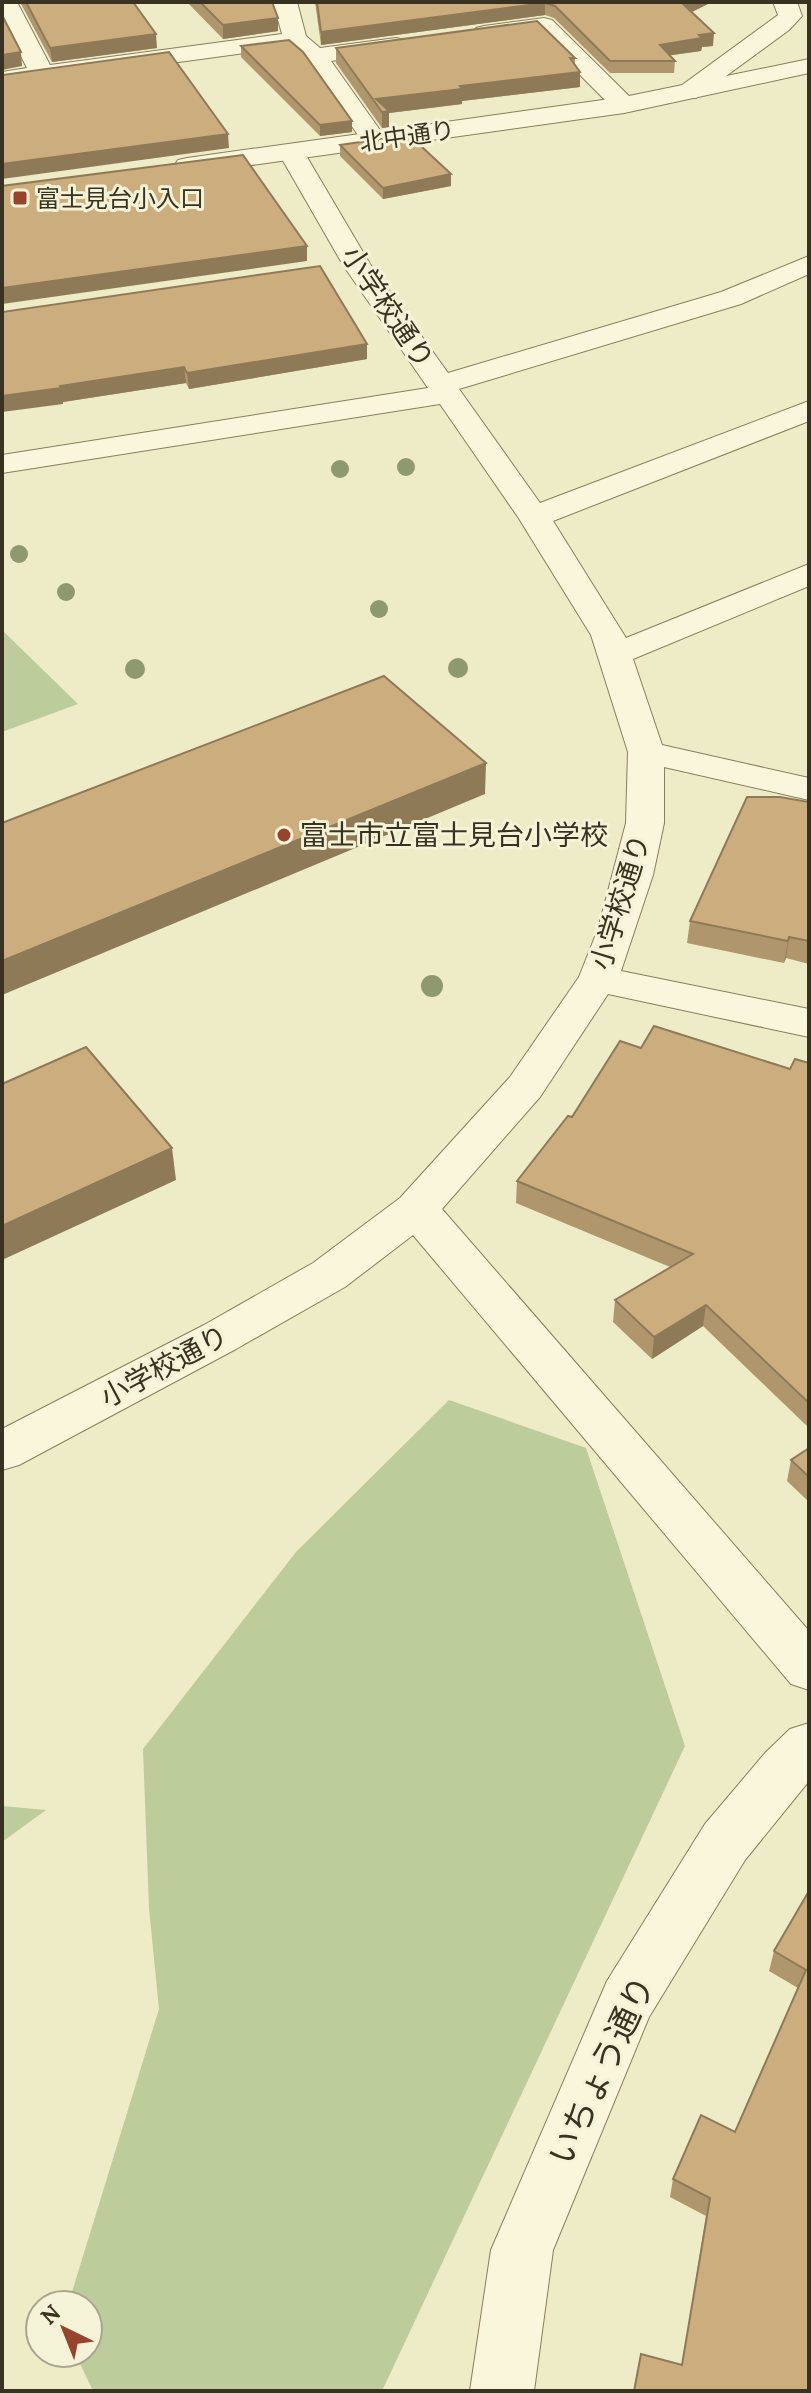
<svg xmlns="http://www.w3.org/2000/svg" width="811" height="2393" font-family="Lora,'Noto Sans JP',serif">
<rect width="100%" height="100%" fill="#eeebc7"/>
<path fill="#bccc9b" d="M 2,630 L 78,704 L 2,732 Z
M 449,1400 L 586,1448 L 685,1746 L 382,2391 L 93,2391 L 75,2353 L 88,2353 L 88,2305 L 68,2305 L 159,2009 L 149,1908 L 143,1749 L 296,1552 Z
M 2,1806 L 46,1810 L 2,1842 Z"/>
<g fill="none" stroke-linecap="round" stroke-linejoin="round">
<defs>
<path id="minor" d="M 2,2 L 17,2 L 50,65 L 282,34 L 273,2 L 297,2 L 306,36 L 320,48 L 396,38 L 405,40 L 408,45 L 405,50 L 331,61 L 387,140 L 383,145 L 365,145 L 306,61 L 290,47 L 2,86 L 2,72 L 27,68 L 2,19 Z
M 773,2 L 797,2 L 802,16 L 789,30 L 696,98 L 678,98 L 675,93 L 678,88 L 778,15 Z
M 544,18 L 552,20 L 633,100 L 637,105 L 633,110 L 615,110 L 538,33 L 484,40 L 476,38 L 472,33 L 476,28 L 484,26 Z
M 291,144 L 300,147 L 304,152 L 370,264 L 448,373 L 721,292 L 809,256 L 809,274 L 741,304 L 459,389 L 540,503 L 809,401 L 809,421 L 553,521 L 626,638 L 809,564 L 809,586 L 633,659 L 662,745 L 809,778 L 809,800 L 664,767 L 664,823 L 653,875 L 621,971 L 809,1009 L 809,1037 L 608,994 L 540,1097 L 442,1209 L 809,1631 L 809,1690 L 791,1684 L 413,1235 L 345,1287 L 236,1349 L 19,1465 L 2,1470 L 2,1429 L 204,1325 L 313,1263 L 400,1198 L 510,1077 L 579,977 L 598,929 L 626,823 L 628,752 L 591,635 L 518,517 L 440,404 L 2,473 L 2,455 L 428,388 L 343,265 L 278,152 L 282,147 Z"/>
<path id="tertiary" d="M 809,59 L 809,73 L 624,113 L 187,174 L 178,172 L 174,166 L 178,160 L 187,158 L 624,97 Z
M 809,1723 L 809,1781 L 745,1860 L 649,2017 L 553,2250 L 534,2391 L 470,2391 L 491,2250 L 607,1981 L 705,1824 L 766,1752 L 790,1729 Z"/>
</defs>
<use href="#minor" stroke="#8a7e5c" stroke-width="2"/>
<use href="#tertiary" stroke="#8a7e5c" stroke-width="2"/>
<use href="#minor" fill="#f9f6db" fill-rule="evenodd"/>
<use href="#tertiary" fill="#f9f6db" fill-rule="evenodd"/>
</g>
<g fill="#8e996f">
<circle cx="406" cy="467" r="9"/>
<circle cx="340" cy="469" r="9"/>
<circle cx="19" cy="554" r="9"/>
<circle cx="66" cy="592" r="9"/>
<circle cx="379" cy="609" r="9"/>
<circle cx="458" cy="668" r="10"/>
<circle cx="135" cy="669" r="10"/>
<circle cx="432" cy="986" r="11"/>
</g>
<path fill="#af966c" d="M 20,2 L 133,2 L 157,48 L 52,62 Z
M 187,2 L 272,2 L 278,18 L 278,31 L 223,39 Z
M 315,2 L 712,2 L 691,12 L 713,46 L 702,47 L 701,51 L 670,55 L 675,61 L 674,73 L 610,73 L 554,18 L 545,15 L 321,45 Z
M 241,46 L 352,132 L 320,136 L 241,57 Z
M 336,48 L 575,58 L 575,65 L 580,72 L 580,87 L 462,101 L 462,104 L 389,113 L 389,127 L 382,128 L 336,63 Z
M 340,145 L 451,174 L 451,186 L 383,199 L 340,156 Z
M 2,312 L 367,359 L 189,389 L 186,383 L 63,402 L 63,404 Z
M 809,802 L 809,964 L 786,958 L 784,963 L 687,943 L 690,921 Z
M 641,1048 L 790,1069 L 809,1063 L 809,1428 L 703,1326 L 652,1359 L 613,1322 L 615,1300 L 670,1267 L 516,1203 L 517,1181 L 572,1117 Z
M 809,1448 L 809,1502 L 787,1481 L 791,1460 Z
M 809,1891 L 809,2391 L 682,2365 L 706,2216 L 670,2197 L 673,2179 L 735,2132 L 798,1988 L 769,1971 L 774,1951 Z"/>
<path fill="#8f7a58" d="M 688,2 L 712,2 L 682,17 L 683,4 Z
M 545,3 L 545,15 L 321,45 L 321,32 Z
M 278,18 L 278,31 L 223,39 L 223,25 Z
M 714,33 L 713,46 L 702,47 L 701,51 L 659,57 L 660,45 L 699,35 Z
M 156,34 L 157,48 L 52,62 L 50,48 Z
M 21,52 L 22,66 L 2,70 L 2,55 Z
M 580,72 L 580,87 L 462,101 L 462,104 L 389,113 L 389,127 L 382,128 L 382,112 L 376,99 L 460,86 Z
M 352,121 L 352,132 L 320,136 L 320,125 Z
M 228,134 L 229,148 L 2,179 L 2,164 Z
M 451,174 L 451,186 L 383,199 L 383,188 Z
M 307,246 L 307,261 L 2,304 L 2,288 Z
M 367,344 L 367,359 L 189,389 L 187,373 Z
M 184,367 L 186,383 L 63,402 L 63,404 L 2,412 L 2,396 Z
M 486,763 L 485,794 L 2,995 L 2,961 Z
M 789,937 L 786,958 L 784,963 L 788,941 Z
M 172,1148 L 176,1180 L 2,1260 L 2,1226 Z
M 706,1305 L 703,1326 L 652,1359 L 654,1337 Z"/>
<path fill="#ccae7e" stroke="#8f7a58" stroke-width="2" d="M 26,2 L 133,2 L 156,34 L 50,48 Z
M 200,2 L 272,2 L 278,18 L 223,25 Z
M 317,2 L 688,2 L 683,4 L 714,33 L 699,35 L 702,38 L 660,45 L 675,61 L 610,61 L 555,6 L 545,3 L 321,32 Z
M 2,15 L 21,52 L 2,55 Z
M 537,21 L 575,58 L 570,58 L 580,72 L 460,86 L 462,89 L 376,99 L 389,111 L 382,112 L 336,48 Z
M 289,40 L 303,52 L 352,121 L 320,125 L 241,46 Z
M 169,52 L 228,134 L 2,164 L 2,75 Z
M 409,135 L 451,174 L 383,188 L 340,145 Z
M 243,155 L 307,246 L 2,288 L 2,186 Z
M 320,266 L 367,344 L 187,373 L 184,367 L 60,386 L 61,388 L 2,396 L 2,312 Z
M 384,676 L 486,763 L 2,961 L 2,823 Z
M 747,797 L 780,797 L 809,802 L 809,941 L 789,937 L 788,941 L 690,921 Z
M 654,1026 L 790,1069 L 795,1059 L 809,1063 L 809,1403 L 706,1305 L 654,1337 L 615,1300 L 693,1254 L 517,1181 L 568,1116 L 572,1117 L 620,1041 L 641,1048 Z
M 86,1047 L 172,1148 L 2,1226 L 2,1084 Z
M 809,1448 L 809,1477 L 791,1460 Z
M 809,1891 L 809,2391 L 634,2391 L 641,2354 L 682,2365 L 710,2198 L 673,2179 L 701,2115 L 735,2132 L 806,1970 L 774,1951 Z"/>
<g fill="#98432d" stroke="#f5f3d7" stroke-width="3">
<rect x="12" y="190" width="16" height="16" rx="4"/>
<circle cx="284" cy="835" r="8"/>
</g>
<g text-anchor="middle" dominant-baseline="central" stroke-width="6" stroke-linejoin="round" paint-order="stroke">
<g font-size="24" fill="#3a3220" stroke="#f5f3d7">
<text transform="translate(407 136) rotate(-8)">北中通り</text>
</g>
<g font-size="24" fill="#3a3220" stroke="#f5f3d7" text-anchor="start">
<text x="36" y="198">富士見台小入口</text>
</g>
<g font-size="28" fill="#3a3220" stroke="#f5f3d7">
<text transform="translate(388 307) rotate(56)">小学校通り</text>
<text transform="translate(620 902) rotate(-73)">小学校通り</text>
<text transform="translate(164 1366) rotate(-28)">小学校通り</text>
</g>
<g font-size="28" fill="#3a3220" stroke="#f5f3d7" text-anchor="start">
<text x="300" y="835">富士市立富士見台小学校</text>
</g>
<g font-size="34" fill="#3a3220" stroke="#f5f3d7">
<text transform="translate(601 2070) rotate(-65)">いちょう通り</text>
</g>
</g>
<rect width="811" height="2393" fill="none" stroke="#3a3220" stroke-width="8"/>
<g transform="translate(64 2329) rotate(317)"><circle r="38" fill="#f5f3d7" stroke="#aaa68e" stroke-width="2"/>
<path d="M0-6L14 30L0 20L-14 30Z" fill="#98432d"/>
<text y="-12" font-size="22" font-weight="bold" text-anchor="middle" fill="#3a3220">N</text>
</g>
</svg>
